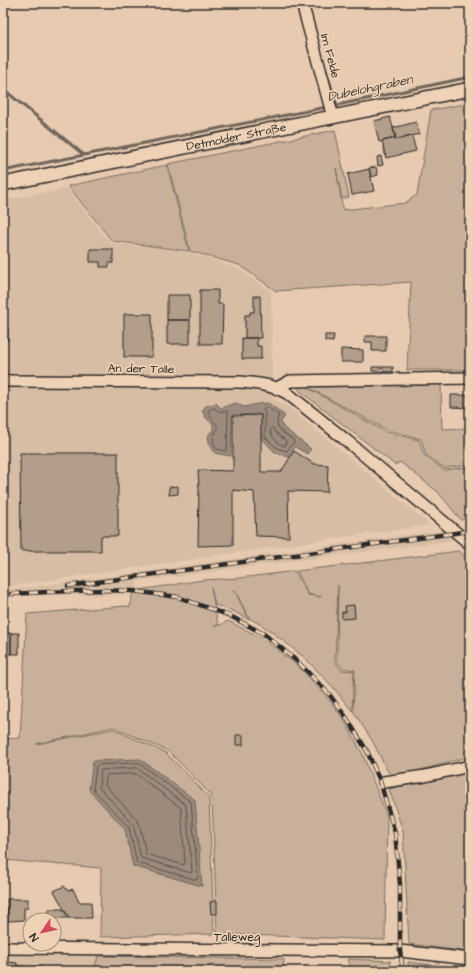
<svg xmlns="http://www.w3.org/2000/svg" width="473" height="974" font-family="'Architects Daughter',sans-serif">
<rect width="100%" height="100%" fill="#e7caaf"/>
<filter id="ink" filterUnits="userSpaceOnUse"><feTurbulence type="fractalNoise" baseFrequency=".025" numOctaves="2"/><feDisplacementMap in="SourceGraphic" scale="8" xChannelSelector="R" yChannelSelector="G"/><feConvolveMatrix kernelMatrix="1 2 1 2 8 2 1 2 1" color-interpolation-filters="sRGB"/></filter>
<g filter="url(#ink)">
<path fill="#d7bda4" d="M 67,188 L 110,243 L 189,252 L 239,269 L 271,291 L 272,398 L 287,406 L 430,525 L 329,539 L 3,587 L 3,201 Z
M 445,530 L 455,540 L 137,581 L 137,594 L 16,596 L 3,598 L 3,591 Z
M 4,955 L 98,956 L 94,971 L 4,971 Z"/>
<path fill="#c8b09a" stroke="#7a6e62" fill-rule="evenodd" d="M 470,103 L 470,370 L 407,370 L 411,282 L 276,291 L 239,265 L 190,251 L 168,164 L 335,130 L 349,197 L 342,199 L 336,168 L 343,210 L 405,203 L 417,195 L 431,110 Z
M 167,165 L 189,251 L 112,241 L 68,186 Z
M 300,383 L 441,383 L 442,429 L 470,428 L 470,465 L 444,468 L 426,455 L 421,439 L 387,430 Z
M 301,384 L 386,432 L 419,440 L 424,455 L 444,470 L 470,467 L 470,519 L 461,520 L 438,492 L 400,462 L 395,465 L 300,391 L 298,387 Z
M 459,551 L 470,561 L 470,756 L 397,777 L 388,772 L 373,742 L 353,711 L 355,670 L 342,668 L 337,661 L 338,585 L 335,661 L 341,670 L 354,671 L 352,711 L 333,687 L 304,657 L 268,629 L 249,618 L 236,593 L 233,591 L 236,593 L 249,620 L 233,611 L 215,605 L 211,587 L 214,604 L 218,625 L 214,626 L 220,625 L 228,621 L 262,638 L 298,666 L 326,696 L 343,718 L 362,753 L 387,816 L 385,940 L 217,934 L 212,796 L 168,751 L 113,727 L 36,744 L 113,729 L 166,753 L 209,797 L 214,934 L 100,937 L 101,868 L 3,860 L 3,739 L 20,738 L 27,614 L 126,606 L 130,607 L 133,591 L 203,580 L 240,578 L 295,571 L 308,595 L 321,597 L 308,594 L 297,571 ZM 125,829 L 202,886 L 133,866 Z
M 470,770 L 470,952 L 409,944 L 403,831 L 389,789 Z
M 98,956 L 284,959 L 283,971 L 94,971 Z
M 348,959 L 390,961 L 392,971 L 352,971 Z
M 408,962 L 470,969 L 470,971 L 409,971 Z"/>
<path fill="#9c8b7b" stroke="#6f655b" d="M 216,403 L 221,408 L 235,403 L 244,407 L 257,404 L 268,403 L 278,410 L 285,416 L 281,422 L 283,427 L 311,449 L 307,454 L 295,447 L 289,457 C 286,456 282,455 279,454 C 272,452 268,443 261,439 L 261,414 L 232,415 L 231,456 C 213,453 211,455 208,436 L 213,429 L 213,424 L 205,417 L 202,410 L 206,406 Z
M 140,759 L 195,800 L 202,886 L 133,866 L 125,829 L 89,790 L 93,761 Z"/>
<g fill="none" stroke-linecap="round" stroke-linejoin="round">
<path stroke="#58514b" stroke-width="1" d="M 267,407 L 279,415 C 278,418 277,419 277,422 C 276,430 289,436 294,441 L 294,443 L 291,445 L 287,451 C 276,450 273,443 265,437 L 265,414 L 263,409 L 264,408 Z
M 214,408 L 220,412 L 226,411 L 228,412 L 227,449 L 226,451 C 214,449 214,449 213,437 C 223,420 212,425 208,411 L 209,410 Z
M 273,428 L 277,434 L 286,441 L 286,443 L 285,446 C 279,445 270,436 270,430 Z
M 139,763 L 191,802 L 198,878 L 197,880 L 137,863 L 129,827 L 93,789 L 96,766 L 97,765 Z
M 137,768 L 186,805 L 192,871 L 191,873 L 141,858 L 133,824 L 99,787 L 101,771 L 102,770 Z
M 136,774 L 181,808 L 185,863 L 184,865 L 146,854 L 140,826 L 138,821 L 105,785 L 106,777 L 107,775 Z"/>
<path stroke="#6f655b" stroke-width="3" d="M 323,61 L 337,106
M 3,89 L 84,155 L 327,107
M 333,106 L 470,77
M 3,171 L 84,155"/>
</g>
<path fill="#b29e8a" stroke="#2b2b2b" d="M 390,117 L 396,138 L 379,142 L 374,121 Z
M 416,122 L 419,134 L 395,140 L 393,128 Z
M 412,136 L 416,151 L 386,158 L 382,141 L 395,138 L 395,140 Z
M 381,156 L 383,165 L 378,166 L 377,157 Z
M 376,167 L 378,175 L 371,177 L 369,168 Z
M 369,169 L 374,191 L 352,195 L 348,174 Z
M 90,249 L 113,249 L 113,263 L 109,263 L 109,267 L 100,267 L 100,262 L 90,262 Z
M 200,290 L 218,290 L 218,304 L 223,304 L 222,344 L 200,344 Z
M 167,295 L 190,295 L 190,320 L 167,320 Z
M 254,296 L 260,296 L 261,338 L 245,338 L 245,315 L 250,315 L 250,312 L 254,312 Z
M 124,314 L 152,314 L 152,357 L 124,357 Z
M 167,320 L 190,320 L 190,344 L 167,344 Z
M 3,329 L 8,329 L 8,340 L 3,340 Z
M 325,335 L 334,335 L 333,342 L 325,341 Z
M 365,336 L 386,336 L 386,351 L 372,351 L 372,342 L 365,342 Z
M 242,338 L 257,338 L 257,346 L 261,346 L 261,359 L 242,359 Z
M 341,349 L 363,350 L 363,362 L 341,362 Z
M 372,367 L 393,367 L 393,372 L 372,371 Z
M 451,395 L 470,395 L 469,408 L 451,407 Z
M 261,415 L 261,472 L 281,472 L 294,451 L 314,464 L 328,465 L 327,492 L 288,491 L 289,537 L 256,536 L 254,492 L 233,490 L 233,545 L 198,546 L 199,489 L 198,470 L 233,471 L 233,416 Z
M 20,453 L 118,453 L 118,536 L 101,536 L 101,551 L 21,551 Z
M 178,486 L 178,494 L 169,495 L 169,487 Z
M 354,605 L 355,618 L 342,619 L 342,612 L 346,612 L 345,606 Z
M 3,633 L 11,633 L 11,654 L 3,654 Z
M 11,633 L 19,633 L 19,654 L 11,654 Z
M 236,735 L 243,735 L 243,745 L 236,745 Z
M 64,886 L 68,891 L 73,889 L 79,902 L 91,902 L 92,918 L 69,918 L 54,891 Z
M 7,899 L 28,899 L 28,908 L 24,908 L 24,920 L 8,921 Z
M 217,901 L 217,914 L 211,914 L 210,902 Z
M 49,909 L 63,909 L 69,918 L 49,918 Z
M 8,962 L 17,963 L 17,966 L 42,967 L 42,971 L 8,971 Z"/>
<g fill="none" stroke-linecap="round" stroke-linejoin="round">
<defs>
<path id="minor" d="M 302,3 L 333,117
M 3,381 L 240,382 C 257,383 272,385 287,393 L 347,441 L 470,544
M 277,388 L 290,381 L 470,378
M 384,782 L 425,776 L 470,766
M 3,948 L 400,951 L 470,959"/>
<g id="tertiary">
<path id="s1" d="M 3,184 L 470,89"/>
</g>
</defs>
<use href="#minor" stroke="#2b2b2b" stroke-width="14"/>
<use href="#tertiary" stroke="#2b2b2b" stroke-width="16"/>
<use href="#minor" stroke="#efd1b5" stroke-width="11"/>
<use href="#tertiary" stroke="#efd1b5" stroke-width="13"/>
<defs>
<path id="rail" d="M 68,586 L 470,531
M 11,594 L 47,592 L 101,590 L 133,591 L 178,597 L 230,616 L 264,634 L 299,663 L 329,694 L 346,717 L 367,751 L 380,781 L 395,833 L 400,884 L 400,951 L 403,971"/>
</defs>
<use href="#rail" stroke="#2b2b2b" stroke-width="4.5"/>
<use href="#rail" stroke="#efd1b5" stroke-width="3" stroke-dasharray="9" stroke-linecap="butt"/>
</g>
</g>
<g text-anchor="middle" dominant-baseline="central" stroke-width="3.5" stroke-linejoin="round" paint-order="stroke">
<g font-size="12" fill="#2b2b2b" stroke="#efd1b5">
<text transform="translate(330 56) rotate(75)">Im Felde</text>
<text stroke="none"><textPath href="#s1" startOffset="238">Detmolder Straße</textPath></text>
<text transform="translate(141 369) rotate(1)">An der Talle</text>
<text x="237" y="937">Talleweg</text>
</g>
<g font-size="13" font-style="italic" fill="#47433f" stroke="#efd1b5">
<text transform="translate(370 88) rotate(-12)">Dubelohgraben</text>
</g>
</g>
<rect width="473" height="974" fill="none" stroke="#efd1b5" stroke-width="16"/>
<rect x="8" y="8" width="457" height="958" fill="none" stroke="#2b2b2b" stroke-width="1.5" filter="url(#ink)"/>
<g transform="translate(42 932) rotate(236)"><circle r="19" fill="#efd1b5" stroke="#a18f7e"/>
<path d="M0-3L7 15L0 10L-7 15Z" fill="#d1495b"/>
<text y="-6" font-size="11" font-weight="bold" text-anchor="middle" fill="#2b2b2b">N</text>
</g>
</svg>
